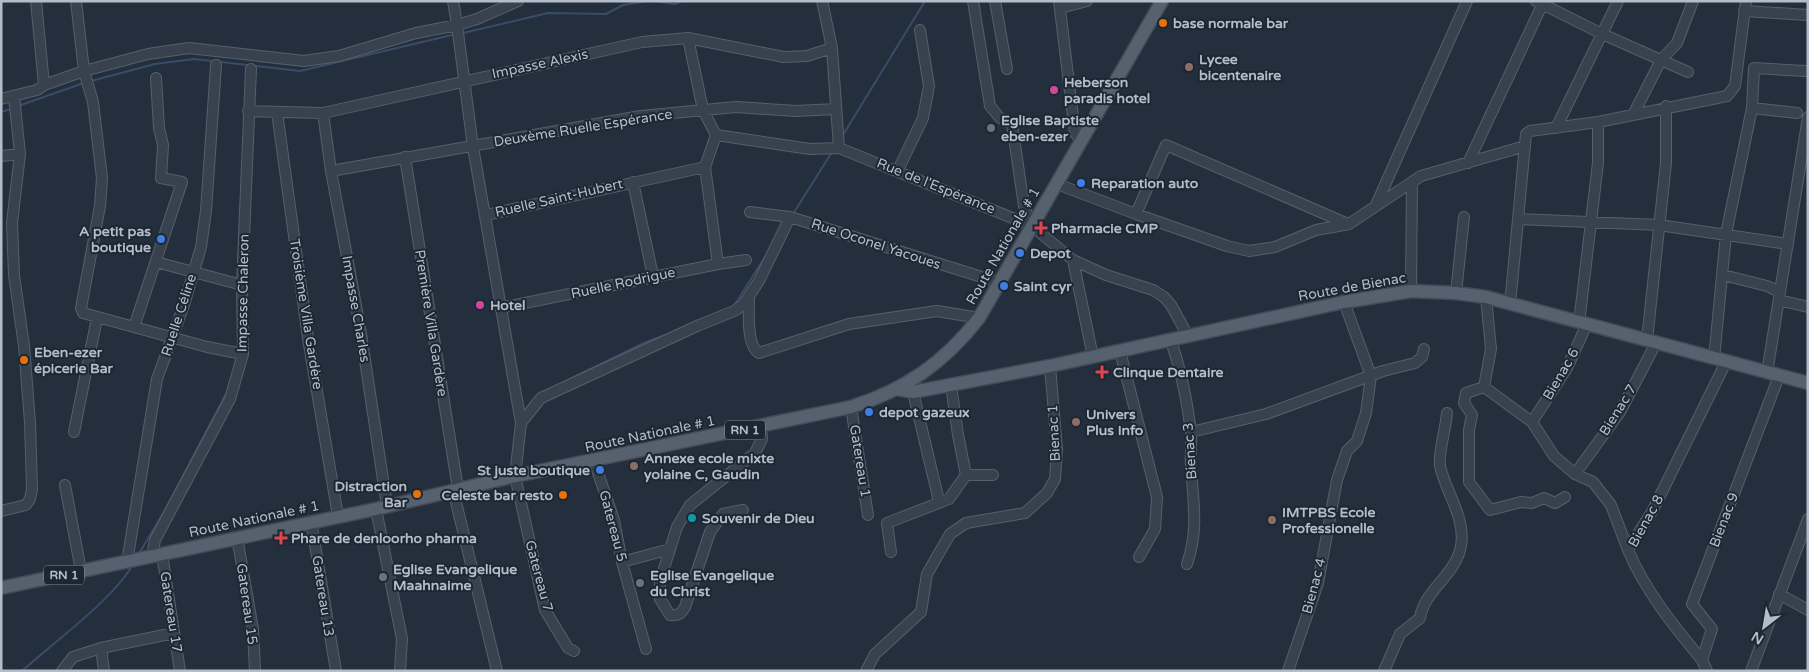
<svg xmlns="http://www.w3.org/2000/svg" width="1809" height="672" font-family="'Varela Round',sans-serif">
<rect width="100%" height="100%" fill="#242f3e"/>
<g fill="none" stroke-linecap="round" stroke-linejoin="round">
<path stroke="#394c67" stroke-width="2" d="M 655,1 L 674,4 L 683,1
M 463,33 L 548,13 L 606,14 L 623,5 L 648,1
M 91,81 L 155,64 L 194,59 L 300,71 L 456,34
M 18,106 L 84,83
M 1,112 L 11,109
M 843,135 L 925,1
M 793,214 L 832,152
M 239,246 L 242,174
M 735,304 L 765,257
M 572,378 L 644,343 L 665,335
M 140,552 L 165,510 L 227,392
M 22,671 C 53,643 112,600 132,566"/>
<defs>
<path id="minor" d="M 36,1 L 44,85
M 76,1 L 84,71 L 93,102 L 102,178 L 100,206 L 81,308 L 83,313 L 207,347 L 243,354
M 453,1 L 457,25 L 477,19 L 518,1
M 822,1 L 832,48 L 839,148
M 973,1 L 990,106 L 1000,118 L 1012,124 L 1024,206 L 1032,226
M 995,1 L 1007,69
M 1059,1 L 1075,133 L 1081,140
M 1536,1 L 1600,33 L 1688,72
M 1060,8 L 1087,1
M 1744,11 L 1808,15
M 688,38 L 703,110 L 716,135 L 810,149 L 839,148 L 1032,226 L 1073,260 L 1106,275 L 1153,290 L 1164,297 L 1171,305 L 1188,336
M 1,99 L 37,90 L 44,85 L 84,71 L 148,54 L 189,48 L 304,61 L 339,56 L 416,33 L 457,25 L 473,147 L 521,423 L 515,476 L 545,610 L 568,648 L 574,651
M 1752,108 L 1797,113
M 248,111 L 323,113 L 642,42 L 688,38 L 784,57 L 807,56 L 832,48
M 277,112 L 308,338 L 338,516
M 323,113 L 331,171 L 360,327 L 387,506
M 1634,113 L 1661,60 L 1677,43 L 1693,1
M 1556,128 L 1618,1
M 716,135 L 705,167 L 718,264
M 1,156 L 20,154
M 405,157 L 458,489
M 1468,163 L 1544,1
M 898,170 L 923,118 L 929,86 L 920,30
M 331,171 L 641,116 L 736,107 L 796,111 L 836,109
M 633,182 L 653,276
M 1057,184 L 1136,214 L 1227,246 L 1249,251 L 1275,247 L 1316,230 L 1349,224 L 1421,176 L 1525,146
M 1376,205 L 1467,1
M 750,212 L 790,217 L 1001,283
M 1136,214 L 1166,145 L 1348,224
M 486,215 L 705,167
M 1519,219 L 1659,225 L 1788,244
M 1073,260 L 1093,357
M 156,262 L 242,285
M 1723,275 L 1767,286 L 1780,292
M 1411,291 L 1412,182
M 1456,293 L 1464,217
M 749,297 C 749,311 746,346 759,353 L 849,324 L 937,311 L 979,318
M 1779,300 L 1808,307
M 1510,305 L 1526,134 L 1530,131 L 1598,122
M 500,308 L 718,264 L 746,260
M 1579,323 L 1598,163 L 1598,122 L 1727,96 L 1735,86 L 1746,1
M 134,327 L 182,182 L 161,178 L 163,145 L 159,128 L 156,78
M 1170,339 C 1181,368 1187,401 1191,432 C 1192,443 1190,455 1191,466 C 1193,502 1199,529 1187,564
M 1647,340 L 1666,163 L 1666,106
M 1120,351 L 1157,497 L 1155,529 L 1139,557
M 1714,359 L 1726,234 L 1752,108 L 1754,68 L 1805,71
M 1767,373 L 1808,117
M 951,385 L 958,435 L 966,475
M 1484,387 L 1491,349 L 1486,297
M 913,392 L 939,501
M 851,407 L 868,515
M 1532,422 L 1567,368 L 1587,324
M 521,423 L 541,398 L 697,326 L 734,311 L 743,305 L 759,281 L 790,217
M 74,432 L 97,318
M 1191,432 L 1266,414 L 1383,371 L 1415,363 L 1422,357 L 1424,349
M 594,461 L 614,520 L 622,562 L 646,649
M 1575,474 L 1620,412 L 1656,343
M 65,485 L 81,571
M 453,490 L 497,671
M 1565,497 L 1555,503 L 1544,498 L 1532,503 L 1521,502 L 1490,510 L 1469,482 L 1469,430 L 1472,415 L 1464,403 L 1466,393 L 1484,387 L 1532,422 L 1554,456 L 1575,474 L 1593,482 L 1611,505 L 1628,550
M 376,509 L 402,639 L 400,671
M 743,510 L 723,514 L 710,532 L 685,607 C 681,614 678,616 670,615 L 660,599 L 660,581 L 677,527 L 690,505 L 755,453 L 762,439 L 761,426
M 1,511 L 26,505 L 30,499 L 32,489 L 30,422 L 24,346 L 14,275 L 12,223 L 20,154 L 14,96
M 311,521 L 336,671
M 237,537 L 253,629 L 255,671
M 891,552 L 887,523 L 949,499 L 966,475 L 993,475
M 162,554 L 180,671
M 152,556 L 155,540 L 230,399 L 243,354 L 242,285 L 251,69
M 127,562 L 157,379 L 184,305 L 201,247 L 206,211 L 216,65
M 622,562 L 670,549
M 1779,594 L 1808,610
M 101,648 L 174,633
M 1702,660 L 1712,629 L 1692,604 L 1779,376
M 62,671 L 73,657 L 101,648 L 104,671
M 866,671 L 875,654 L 921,612 L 927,574 L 950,534 L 966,523 L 1025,513 L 1047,493 L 1055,479 L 1057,449 L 1050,366
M 1288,671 L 1318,583 L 1337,480 L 1347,451 L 1357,441 L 1366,413 L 1371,376 L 1344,302
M 1384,671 L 1400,634 L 1420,618 C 1424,590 1456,575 1461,546 C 1466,518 1446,493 1440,466 C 1438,454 1446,427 1447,413
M 1707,671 L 1702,660 C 1673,625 1646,592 1628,550 L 1653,510 L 1726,362
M 1751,671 L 1808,519"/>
<path id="major" d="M 897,389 L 913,392 L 1050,366 L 1344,302 L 1411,291 L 1456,293 L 1486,297 L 1808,383
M 1,588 L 376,509 L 515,476 L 851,407 C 905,390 944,363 979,318 L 1162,1"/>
</defs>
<use href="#minor" stroke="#565f6c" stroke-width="12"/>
<use href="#major" stroke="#414a57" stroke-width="15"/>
<use href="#minor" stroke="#38414e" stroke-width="10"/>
<use href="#major" stroke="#56606e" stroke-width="12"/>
</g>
<g fill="#e8710a" stroke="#1d2633" stroke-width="2">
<circle cx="1163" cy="23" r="5"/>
<circle cx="24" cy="360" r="5"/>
<circle cx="417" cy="494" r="5"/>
<circle cx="563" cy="495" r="5"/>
</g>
<g fill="#8d6e63" stroke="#1d2633" stroke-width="2">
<circle cx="1189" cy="67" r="5"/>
<circle cx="1076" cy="422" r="5"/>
<circle cx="634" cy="466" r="5"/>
<circle cx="1272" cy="520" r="5"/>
</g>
<g fill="#d1479c" stroke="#1d2633" stroke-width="2">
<circle cx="1054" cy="90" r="5"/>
<circle cx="480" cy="305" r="5"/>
</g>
<g fill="#6b7280" stroke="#1d2633" stroke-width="2">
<circle cx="991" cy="128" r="5"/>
<circle cx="383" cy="577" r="5"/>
<circle cx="640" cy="583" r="5"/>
</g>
<g fill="#3f7fe0" stroke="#1d2633" stroke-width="2">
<circle cx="1081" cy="183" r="5"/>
<circle cx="161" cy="239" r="5"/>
<circle cx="1020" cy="253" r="5"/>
<circle cx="1004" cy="286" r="5"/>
<circle cx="869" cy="412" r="5"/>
<circle cx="600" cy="470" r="5"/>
</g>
<g fill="#e0444e" stroke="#1d2633" stroke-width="2">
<path d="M1038.5 220.5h5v5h5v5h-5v5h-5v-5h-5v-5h5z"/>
<path d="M1099.5 364.5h5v5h5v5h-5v5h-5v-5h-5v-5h5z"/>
<path d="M278.5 530.5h5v5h5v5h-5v5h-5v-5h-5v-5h5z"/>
</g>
<circle fill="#0f9aa8" stroke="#1d2633" stroke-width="2" cx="692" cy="518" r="5"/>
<g text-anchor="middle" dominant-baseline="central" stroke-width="4" stroke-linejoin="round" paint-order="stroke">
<g fill="#1d2633" stroke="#878f9c" stroke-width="1">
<rect x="725" y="420.5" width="40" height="19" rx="4"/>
<rect x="44" y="565.5" width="40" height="19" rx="4"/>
</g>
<g font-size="12" font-weight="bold" fill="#b4bcc9">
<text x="745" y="430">RN 1</text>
<text x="64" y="575">RN 1</text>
</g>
<g font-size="14" font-weight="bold" fill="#b4bcc9" stroke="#1d2633" text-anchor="start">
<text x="1173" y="23">base normale bar</text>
<text x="1199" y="59">Lycee<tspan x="1199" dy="16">bicentenaire</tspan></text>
<text x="1064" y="82">Heberson<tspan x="1064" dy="16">paradis hotel</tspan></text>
<text x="1001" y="120">Eglise Baptiste<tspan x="1001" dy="16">eben-ezer</tspan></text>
<text x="1091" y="183">Reparation auto</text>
<text x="1051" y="228">Pharmacie CMP</text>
<text x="151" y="231" text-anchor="end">A petit pas<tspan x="151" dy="16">boutique</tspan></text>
<text x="1030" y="253">Depot</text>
<text x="1014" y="286">Saint cyr</text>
<text x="490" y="305">Hotel</text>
<text x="34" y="352">Eben-ezer<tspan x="34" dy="16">épicerie Bar</tspan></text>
<text x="1113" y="372">Clinque Dentaire</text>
<text x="879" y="412">depot gazeux</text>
<text x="1086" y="414">Univers<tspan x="1086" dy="16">Plus Info</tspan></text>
<text x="644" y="458">Annexe ecole mixte<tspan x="644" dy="16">yolaine C, Gaudin</tspan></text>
<text x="590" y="470" text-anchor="end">St juste boutique</text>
<text x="407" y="486" text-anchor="end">Distraction<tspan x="407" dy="16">Bar</tspan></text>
<text x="553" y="495" text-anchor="end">Celeste bar resto</text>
<text x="1282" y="512">IMTPBS Ecole<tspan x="1282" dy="16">Professionelle</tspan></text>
<text x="702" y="518">Souvenir de Dieu</text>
<text x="291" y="538">Phare de denloorho pharma</text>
<text x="393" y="569">Eglise Evangelique<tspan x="393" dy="16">Maahnaime</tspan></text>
<text x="650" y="575">Eglise Evangelique<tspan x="650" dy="16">du Christ</tspan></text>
</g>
<g font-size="14" fill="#b4bcc9" stroke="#1d2633">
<text transform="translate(540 64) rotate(-12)">Impasse Alexis</text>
<text transform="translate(583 128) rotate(-9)">Deuxème Ruelle Espérance</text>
<text transform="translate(936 186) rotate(22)">Rue de l'Espérance</text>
<text transform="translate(559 198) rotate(-13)">Ruelle Saint-Hubert</text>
<text transform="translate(876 244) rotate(18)">Rue Oconel Yacoues</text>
<text transform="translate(1003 246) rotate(-60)">Route Nationale # 1</text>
<text transform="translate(623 283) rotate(-12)">Ruelle Rodrigue</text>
<text transform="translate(1352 287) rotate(-10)">Route de Bienac</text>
<text transform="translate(243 293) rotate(-89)">Impasse Chaleron</text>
<text transform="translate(356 309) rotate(80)">Impasse Charles</text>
<text transform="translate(306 314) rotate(81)">Troisième Villa Gardère</text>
<text transform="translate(179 315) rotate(-72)">Ruelle Céline</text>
<text transform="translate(431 323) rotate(81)">Première Villa Gardère</text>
<text transform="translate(1561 374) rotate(-60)">Bienac 6</text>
<text transform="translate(1618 410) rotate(-58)">Bienac 7</text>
<text transform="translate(1054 433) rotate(-93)">Bienac 1</text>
<text transform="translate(650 434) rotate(-12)">Route Nationale # 1</text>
<text transform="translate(1190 451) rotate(-94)">Bienac 3</text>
<text transform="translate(860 461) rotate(81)">Gatereau 1</text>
<text transform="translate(254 519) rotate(-12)">Route Nationale # 1</text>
<text transform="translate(1724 520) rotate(-69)">Bienac 9</text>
<text transform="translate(1646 521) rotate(-61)">Bienac 8</text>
<text transform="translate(613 526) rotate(75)">Gatereau 5</text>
<text transform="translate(539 576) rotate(75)">Gatereau 7</text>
<text transform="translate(1314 586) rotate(-75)">Bienac 4</text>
<text transform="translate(323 596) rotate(81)">Gatereau 13</text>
<text transform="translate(247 604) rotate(82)">Gatereau 15</text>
<text transform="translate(171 612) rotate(81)">Gatereau 17</text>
</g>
</g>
<rect width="1809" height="672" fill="none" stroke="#b4bcc9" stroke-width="5"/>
<g transform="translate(1764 627) rotate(211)" stroke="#1d2633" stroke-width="4" paint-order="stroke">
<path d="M0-4L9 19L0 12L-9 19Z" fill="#b4bcc9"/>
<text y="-8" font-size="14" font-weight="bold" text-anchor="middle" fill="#b4bcc9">N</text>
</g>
</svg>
